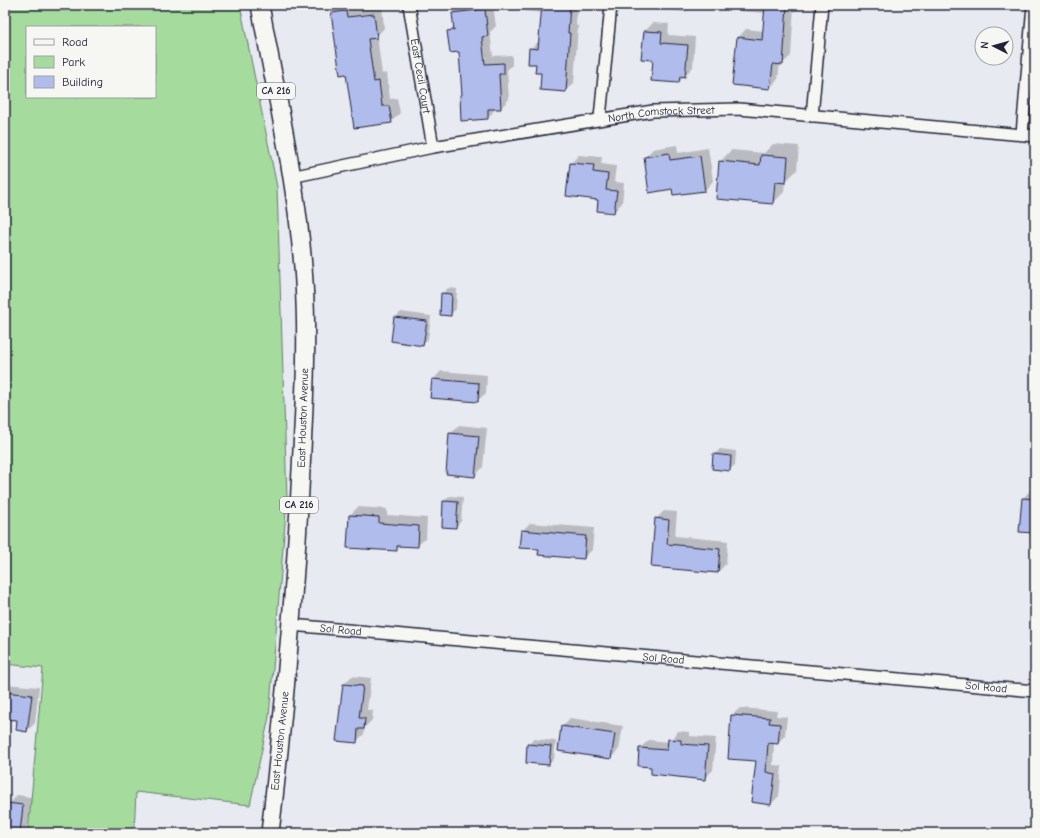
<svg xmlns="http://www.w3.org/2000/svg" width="1040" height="838" font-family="'Comic Neue',sans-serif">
<rect width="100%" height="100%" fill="#e8eaf1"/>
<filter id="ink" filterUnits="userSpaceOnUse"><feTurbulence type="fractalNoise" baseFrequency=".025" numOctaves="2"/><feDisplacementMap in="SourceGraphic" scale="8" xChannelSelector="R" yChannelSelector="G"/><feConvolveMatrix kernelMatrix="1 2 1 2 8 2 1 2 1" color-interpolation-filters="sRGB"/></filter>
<g filter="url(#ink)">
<path fill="#a6db9e" stroke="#647e6c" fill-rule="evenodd" d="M 5,5 L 240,5 L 277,187 L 287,499 L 269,717 L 250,805 L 136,792 L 134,833 L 28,833 L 43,668 L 5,664 ZM 27,27 L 155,27 L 155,97 L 27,97 Z"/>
<path fill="#0003" d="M 331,5 L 382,6 L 384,28 L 377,36 L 382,74 L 387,73 L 390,99 L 397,98 L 400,113 L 391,122 L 347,73 L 340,74 Z
M 452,5 L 493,5 L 496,26 L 490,32 L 493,56 L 512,55 L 512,65 L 507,70 L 509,99 L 501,108 L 496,108 L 488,118 L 461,96 L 463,93 L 460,51 L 449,31 L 455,25 Z
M 525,5 L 577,5 L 576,25 L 578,26 L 574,83 L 566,91 L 542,72 L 537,63 L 530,49 L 540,40 L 542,13 L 524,11 Z
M 652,5 L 693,5 L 685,12 L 651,9 Z
M 741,5 L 794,5 L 791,56 L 782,64 L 780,64 L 778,79 L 770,88 L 738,38 L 746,29 L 764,31 L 765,13 L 740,11 Z
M 653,23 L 669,24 L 668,35 L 695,37 L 693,67 L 679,82 L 654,59 L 645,31 Z
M 773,144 L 799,146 L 797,170 L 785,182 L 784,192 L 773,203 L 720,162 L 731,150 L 764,153 Z
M 677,145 L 678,153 L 708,148 L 713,181 L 705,190 L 673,188 L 645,157 L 653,149 Z
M 579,155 L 602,157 L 601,164 L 616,166 L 614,182 L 624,183 L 622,203 L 614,212 L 571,163 Z
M 448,288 L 457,289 L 456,309 L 450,315 L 442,294 Z
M 401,312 L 431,316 L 428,339 L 423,344 L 395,318 Z
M 441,371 L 487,375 L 486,393 L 477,401 L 433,380 Z
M 459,425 L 487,428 L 483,467 L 475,476 L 450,434 Z
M 1035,445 L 1035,480 L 1030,480 Z
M 720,449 L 736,451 L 735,465 L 729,470 L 714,455 Z
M 1031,490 L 1035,491 L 1035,532 L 1020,531 L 1023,498 Z
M 450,496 L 463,497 L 461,521 L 456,527 L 444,501 Z
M 358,507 L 387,509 L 387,515 L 427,518 L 426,538 L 417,546 L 401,545 L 396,550 L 350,515 Z
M 664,511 L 677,512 L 675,536 L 728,541 L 726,564 L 718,572 L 652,566 L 656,519 Z
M 530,523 L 594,528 L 592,550 L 584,558 L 540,548 L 522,531 Z
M 352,676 L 371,678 L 367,710 L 373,710 L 372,720 L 365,727 L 364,734 L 356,742 L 344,684 Z
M 5,684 L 39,687 L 35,723 L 27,731 L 18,719 L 5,718 Z
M 740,708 L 777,711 L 776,716 L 787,717 L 785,735 L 778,743 L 774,742 L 773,765 L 782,766 L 779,796 L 771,804 L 757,760 L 732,715 Z
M 570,718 L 623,726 L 619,749 L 611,758 L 562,727 Z
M 678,731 L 689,732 L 689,736 L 716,738 L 713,770 L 704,779 L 652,766 L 639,765 L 640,748 L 649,740 L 669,742 Z
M 534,739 L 556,741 L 554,759 L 549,764 L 528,745 Z
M 17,795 L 31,797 L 27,833 L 5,833 L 5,805 L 8,806 Z
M 185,832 L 206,833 L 183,833 Z"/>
<path fill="#b0bcec" stroke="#22223b" d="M 542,5 L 570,5 L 568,33 L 570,33 L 566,92 L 540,90 L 541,73 L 535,73 L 536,64 L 528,64 L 529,48 L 538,49 Z
M 765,5 L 787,5 L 783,65 L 773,64 L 770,89 L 732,85 L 737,37 L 762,40 Z
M 485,9 L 488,36 L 482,37 L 485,64 L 504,63 L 504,74 L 499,74 L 501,109 L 488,109 L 488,119 L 461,121 L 460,95 L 462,95 L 459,52 L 450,53 L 447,31 L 454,30 L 452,13 Z
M 346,11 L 347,17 L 374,14 L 377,38 L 368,39 L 374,82 L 379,81 L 382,106 L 389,106 L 392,123 L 354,128 L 346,74 L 340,75 L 331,13 Z
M 644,31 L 662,32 L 661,43 L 688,45 L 685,77 L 680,76 L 679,83 L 651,81 L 653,60 L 641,59 Z
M 669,153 L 670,160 L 700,156 L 705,191 L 673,195 L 672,189 L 649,193 L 644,157 Z
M 761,155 L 788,157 L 786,183 L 775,182 L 773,204 L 716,199 L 719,161 L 760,165 Z
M 570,163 L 594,165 L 593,172 L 608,174 L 606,190 L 617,191 L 614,213 L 597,211 L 598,200 L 566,196 Z
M 441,293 L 452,294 L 451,316 L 440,315 Z
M 394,317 L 427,321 L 423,346 L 391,341 Z
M 432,379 L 479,383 L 478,402 L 430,398 Z
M 449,433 L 479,436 L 475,477 L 446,474 Z
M 713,454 L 731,456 L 730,471 L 712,469 Z
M 1022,498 L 1035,499 L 1034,533 L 1019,532 Z
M 443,501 L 458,502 L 456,528 L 442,527 Z
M 349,515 L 379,517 L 379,523 L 419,526 L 418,547 L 397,546 L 397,551 L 347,548 Z
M 655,518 L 669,520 L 667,544 L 720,549 L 718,573 L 651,567 Z
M 521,530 L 586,536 L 584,559 L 538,555 L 539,549 L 519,548 Z
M 343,684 L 363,686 L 359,718 L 365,718 L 364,729 L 358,729 L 357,743 L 336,741 Z
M 5,692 L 32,695 L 27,732 L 16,730 L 17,720 L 5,719 Z
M 731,715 L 770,718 L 769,723 L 780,724 L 778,744 L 768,743 L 766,772 L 775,774 L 771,805 L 751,802 L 756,761 L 728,759 Z
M 561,726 L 615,734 L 611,759 L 558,751 Z
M 668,739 L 681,740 L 681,744 L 708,746 L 705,780 L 651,774 L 651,767 L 638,766 L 639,748 L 667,750 Z
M 527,744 L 551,746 L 549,765 L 526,763 Z
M 7,803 L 23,805 L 20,833 L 5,833 L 5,814 Z"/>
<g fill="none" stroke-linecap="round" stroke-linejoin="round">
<defs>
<g id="street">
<path id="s1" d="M 409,5 L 433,147"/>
<path d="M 812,116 L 822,5"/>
<path d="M 600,118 L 611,5"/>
<path d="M 1022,134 L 1033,5"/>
<path id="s2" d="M 291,177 L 433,147 L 653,111 L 739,109 L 1035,136"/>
<path id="s3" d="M 291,625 L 1035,691"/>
</g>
<path id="primary" d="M 260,5 C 276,95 299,191 304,282 C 308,345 304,408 301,470 C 295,592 284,712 270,833"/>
</defs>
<use href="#street" stroke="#22223b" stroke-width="14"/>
<use href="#primary" stroke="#22223b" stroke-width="20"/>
<use href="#street" stroke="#f6f6f2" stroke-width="11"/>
<use href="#primary" stroke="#f6f6f2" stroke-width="17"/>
</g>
</g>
<g text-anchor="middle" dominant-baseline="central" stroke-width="4" stroke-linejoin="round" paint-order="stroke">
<g fill="#f6f6f2" stroke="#626272" stroke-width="1">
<rect x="257" y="83" width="38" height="16" rx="3"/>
<rect x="280" y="497" width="38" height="16" rx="3"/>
</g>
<g font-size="10" font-weight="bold" fill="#22223b">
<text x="276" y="91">CA 216</text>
<text x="299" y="505">CA 216</text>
</g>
<g font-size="11" fill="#22223b" stroke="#f6f6f2">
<text stroke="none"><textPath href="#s1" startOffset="72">East Cecil Court</textPath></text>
<text stroke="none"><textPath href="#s2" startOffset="376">North Comstock Street</textPath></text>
<text transform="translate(303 418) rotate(-88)">East Houston Avenue</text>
<text stroke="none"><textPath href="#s3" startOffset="50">Sol Road</textPath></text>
<text stroke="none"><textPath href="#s3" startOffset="374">Sol Road</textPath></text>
<text stroke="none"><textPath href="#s3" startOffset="698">Sol Road</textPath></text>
<text transform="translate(280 741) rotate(-84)">East Houston Avenue</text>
</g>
</g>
<rect width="1040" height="838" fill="none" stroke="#f6f6f2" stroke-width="20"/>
<rect x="10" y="10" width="1020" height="818" fill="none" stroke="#22223b" stroke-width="1.5" filter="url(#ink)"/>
<rect x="26" y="26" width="130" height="72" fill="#f6f6f2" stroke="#a1a1a9"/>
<rect x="34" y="39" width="20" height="6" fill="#f6f6f2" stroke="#a1a1a9"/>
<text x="62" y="46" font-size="12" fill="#22223b">Road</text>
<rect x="34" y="56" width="20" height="12" fill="#a6db9e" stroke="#a1a1a9"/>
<text x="62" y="66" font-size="12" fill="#22223b">Park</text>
<rect x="34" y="76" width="20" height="12" fill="#b0bcec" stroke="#a1a1a9"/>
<text x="62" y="86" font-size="12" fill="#22223b">Building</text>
<g transform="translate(994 46) rotate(276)"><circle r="19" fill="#f6f6f2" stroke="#a1a1a9"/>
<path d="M0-3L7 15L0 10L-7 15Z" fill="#22223b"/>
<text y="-6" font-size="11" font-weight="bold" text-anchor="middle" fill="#22223b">N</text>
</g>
</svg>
